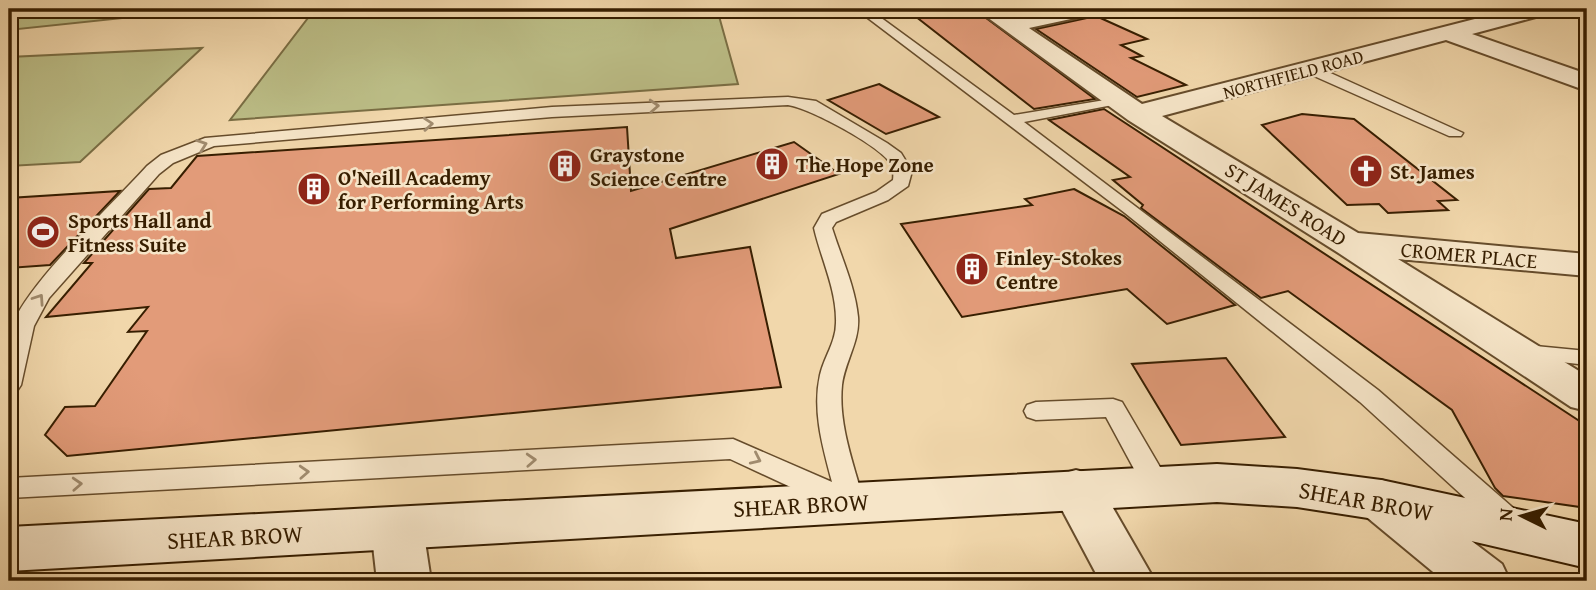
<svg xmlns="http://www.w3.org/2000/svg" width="1596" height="590" font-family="'Gentium Book Plus',serif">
<rect width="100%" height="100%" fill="#f1d7ab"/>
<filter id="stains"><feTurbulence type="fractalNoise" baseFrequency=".00286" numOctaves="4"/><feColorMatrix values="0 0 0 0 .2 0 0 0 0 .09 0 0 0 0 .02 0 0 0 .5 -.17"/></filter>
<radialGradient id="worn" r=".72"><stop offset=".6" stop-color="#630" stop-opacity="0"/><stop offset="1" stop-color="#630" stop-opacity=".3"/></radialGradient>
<path fill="#bcbe87" stroke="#7a6e44" stroke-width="2" d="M 9,9 L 208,9 L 9,30 Z
M 480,9 L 717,9 L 738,84 L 230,120 L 308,18 Z
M 202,48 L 80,162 L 9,166 L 9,57 Z"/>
<path fill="#e29b79" stroke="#371e00" stroke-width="2" d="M 906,9 L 974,9 L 1095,99 L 1034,109 Z
M 1096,16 L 1147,39 L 1121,45 L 1142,56 L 1131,58 L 1186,85 L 1137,97 L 1036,29 Z
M 879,84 L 939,117 L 886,134 L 828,100 Z
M 1104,109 L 1587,426 L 1587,508 L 1503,496 L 1495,488 L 1452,410 L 1288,291 L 1261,298 L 1141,208 L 1143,205 L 1113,180 L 1130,177 L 1049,120 Z
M 1302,114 L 1354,119 L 1457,200 L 1438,201 L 1448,210 L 1388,213 L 1379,204 L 1347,205 L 1262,125 Z
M 627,127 L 631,191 L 794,142 L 839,174 L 670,229 L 676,258 L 750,247 L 781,387 L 67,456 L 45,435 L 65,407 L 95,406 L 147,331 L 128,332 L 148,307 L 46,317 L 92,263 L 84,263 L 149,189 L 171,188 L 197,156 Z
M 1074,189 L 1124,216 L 1235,305 L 1167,324 L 1127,289 L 962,317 L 901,224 L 1032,205 L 1025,199 Z
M 120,191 L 50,265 L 9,268 L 9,198 Z
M 1226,358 L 1285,437 L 1181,445 L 1132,364 Z"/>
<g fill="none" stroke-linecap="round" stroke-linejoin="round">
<defs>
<path id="lane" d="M 856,9 L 869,9 L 1014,115 L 1123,97 L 1123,103 L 1024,122 L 1378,390 L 1519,513 L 1523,521 L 1519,529 L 1509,532 L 1499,529 L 1360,402 L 1125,213 Z
M 1305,66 L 1315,66 L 1463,133 L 1461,136 L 1449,136 L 1305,72 Z
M 788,97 L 816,101 L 887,143 L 901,153 L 912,171 L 908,186 L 888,200 L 836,222 L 832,228 C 841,257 855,286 858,317 C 860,341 845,361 842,385 C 838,424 854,465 864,502 L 860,510 L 850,513 L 840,510 L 730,459 L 9,498 L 9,478 L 733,439 L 832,482 C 823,448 812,411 820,375 C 824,357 836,342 836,323 C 837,290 821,259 814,228 L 822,214 L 876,192 L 893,180 C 894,172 893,166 888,160 C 872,142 811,109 788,105 L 552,117 L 214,146 L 173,163 L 159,174 L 49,298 L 34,326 L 21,385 L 17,391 L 9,393 C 9,373 5,348 11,328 C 27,283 112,205 147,166 L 161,155 L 205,138 L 552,107 Z
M 1525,345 L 1587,351 L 1587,365 L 1517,357 L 1514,352 L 1517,347 Z
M 1113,399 L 1122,402 L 1167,479 L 1171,486 L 1167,493 L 1157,496 L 1147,493 L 1106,417 L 1036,420 L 1027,417 L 1024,411 L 1027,405 L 1036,402 Z"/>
<path id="street" d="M 976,9 L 1001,9 L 1014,17 L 1055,9 L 1097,9 L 1094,14 L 1029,28 L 1142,104 L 1514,9 L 1550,9 L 1547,14 L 1472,34 L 1587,74 L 1587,91 L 1446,40 L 1162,116 L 1358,233 L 1587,254 L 1587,276 L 1398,259 L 1587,376 L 1587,411 L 1571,407 L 1337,252 L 1128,120 Z
M 1076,470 L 1094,475 L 1155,581 L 1100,581 L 1051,489 L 1058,475 Z
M 1381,480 L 1399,486 L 1502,564 L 1510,581 L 1444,581 L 1363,514 L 1356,500 L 1363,486 Z
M 397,507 L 415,513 L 423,528 L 431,581 L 377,581 L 371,528 L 379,513 Z"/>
<path id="secondary" d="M 1217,464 L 1297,469 L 1381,480 L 1587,524 L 1587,568 L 1381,520 L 1297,507 L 1217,502 L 9,571 L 9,527 Z"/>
</defs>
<use href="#lane" stroke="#664c2b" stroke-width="3"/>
<use href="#street" stroke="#664c2b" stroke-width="4"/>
<use href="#secondary" stroke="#371e00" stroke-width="4"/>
<use href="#lane" fill="#f6e5c8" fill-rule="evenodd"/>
<use href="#street" fill="#f6e5c8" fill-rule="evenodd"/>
<use href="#secondary" fill="#f6e5c8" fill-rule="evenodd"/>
</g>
<defs><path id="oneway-chevron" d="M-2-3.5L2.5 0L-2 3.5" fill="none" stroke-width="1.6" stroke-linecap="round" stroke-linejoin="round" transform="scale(1.75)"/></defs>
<g stroke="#a08b6e">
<use href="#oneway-chevron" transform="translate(654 106) rotate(-3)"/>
<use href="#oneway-chevron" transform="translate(428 124) rotate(-4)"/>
<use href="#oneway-chevron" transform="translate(202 145) rotate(-19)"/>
<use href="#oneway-chevron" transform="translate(39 299) rotate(-56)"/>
<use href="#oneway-chevron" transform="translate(756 459) rotate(25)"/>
<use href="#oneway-chevron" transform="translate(531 460) rotate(-3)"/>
<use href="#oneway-chevron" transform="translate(304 472) rotate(-3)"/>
<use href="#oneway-chevron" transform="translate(77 484) rotate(-3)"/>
</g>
<defs>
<symbol id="building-disc" viewBox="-11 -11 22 22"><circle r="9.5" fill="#8f2418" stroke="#f6e5c8"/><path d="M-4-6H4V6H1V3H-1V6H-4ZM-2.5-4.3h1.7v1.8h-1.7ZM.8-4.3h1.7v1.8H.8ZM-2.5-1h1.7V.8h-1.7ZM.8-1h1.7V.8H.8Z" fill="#fff"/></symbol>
<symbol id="church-disc" viewBox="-11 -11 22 22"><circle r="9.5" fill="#8f2418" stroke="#f6e5c8"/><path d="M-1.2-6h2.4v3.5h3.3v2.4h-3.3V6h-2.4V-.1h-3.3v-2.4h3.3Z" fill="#fff"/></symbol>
<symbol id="stadium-disc" viewBox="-11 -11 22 22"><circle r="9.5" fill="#8f2418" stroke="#f6e5c8"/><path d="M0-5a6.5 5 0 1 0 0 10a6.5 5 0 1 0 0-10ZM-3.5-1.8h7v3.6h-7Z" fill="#fff"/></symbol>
</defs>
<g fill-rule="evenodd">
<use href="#building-disc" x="753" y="145" width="38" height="38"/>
<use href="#building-disc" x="546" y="147" width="38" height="38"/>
<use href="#church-disc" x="1347" y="152" width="38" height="38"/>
<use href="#building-disc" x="295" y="170" width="38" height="38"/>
<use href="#stadium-disc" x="24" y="213" width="38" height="38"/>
<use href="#building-disc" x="953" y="250" width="38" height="38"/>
</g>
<g text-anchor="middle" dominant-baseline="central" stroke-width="5" stroke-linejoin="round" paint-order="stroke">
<g font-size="18" fill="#371e00" stroke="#f6e5c8">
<text transform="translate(1293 74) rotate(-15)">NORTHFIELD ROAD</text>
</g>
<g font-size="21" font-weight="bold" fill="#371e00" stroke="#f6e5c8" text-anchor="start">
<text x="590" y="154">Graystone<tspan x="590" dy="24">Science Centre</tspan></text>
<text x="796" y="164">The Hope Zone</text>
<text x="1390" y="171">St. James</text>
<text x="338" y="177">O'Neill Academy<tspan x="338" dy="24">for Performing Arts</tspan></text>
<text x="68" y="220">Sports Hall and<tspan x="68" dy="24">Fitness Suite</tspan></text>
<text x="996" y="257">Finley-Stokes<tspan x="996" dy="24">Centre</tspan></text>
</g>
<g font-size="21" fill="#371e00" stroke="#f6e5c8">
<text transform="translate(1286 204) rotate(32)">ST JAMES ROAD</text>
<text transform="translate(1469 255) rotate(5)">CROMER PLACE</text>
</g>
<g font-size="24" fill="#371e00" stroke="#f6e5c8">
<text transform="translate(1366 501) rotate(10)">SHEAR BROW</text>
<text transform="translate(801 505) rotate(-3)">SHEAR BROW</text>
<text transform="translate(235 537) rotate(-3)">SHEAR BROW</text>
</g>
</g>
<rect width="1596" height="590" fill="none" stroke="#f1d7ab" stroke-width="35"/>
<rect x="10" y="10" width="1575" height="569" fill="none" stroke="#371e00" stroke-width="3.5"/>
<rect x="18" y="18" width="1561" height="555" fill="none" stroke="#371e00" stroke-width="2"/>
<g transform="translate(1522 516) rotate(275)" stroke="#f6e5c8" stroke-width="5" paint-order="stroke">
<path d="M0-5L12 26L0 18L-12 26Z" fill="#371e00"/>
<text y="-10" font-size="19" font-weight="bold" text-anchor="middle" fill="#371e00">N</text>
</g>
<rect width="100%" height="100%" filter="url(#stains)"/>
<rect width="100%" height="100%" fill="url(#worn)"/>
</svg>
